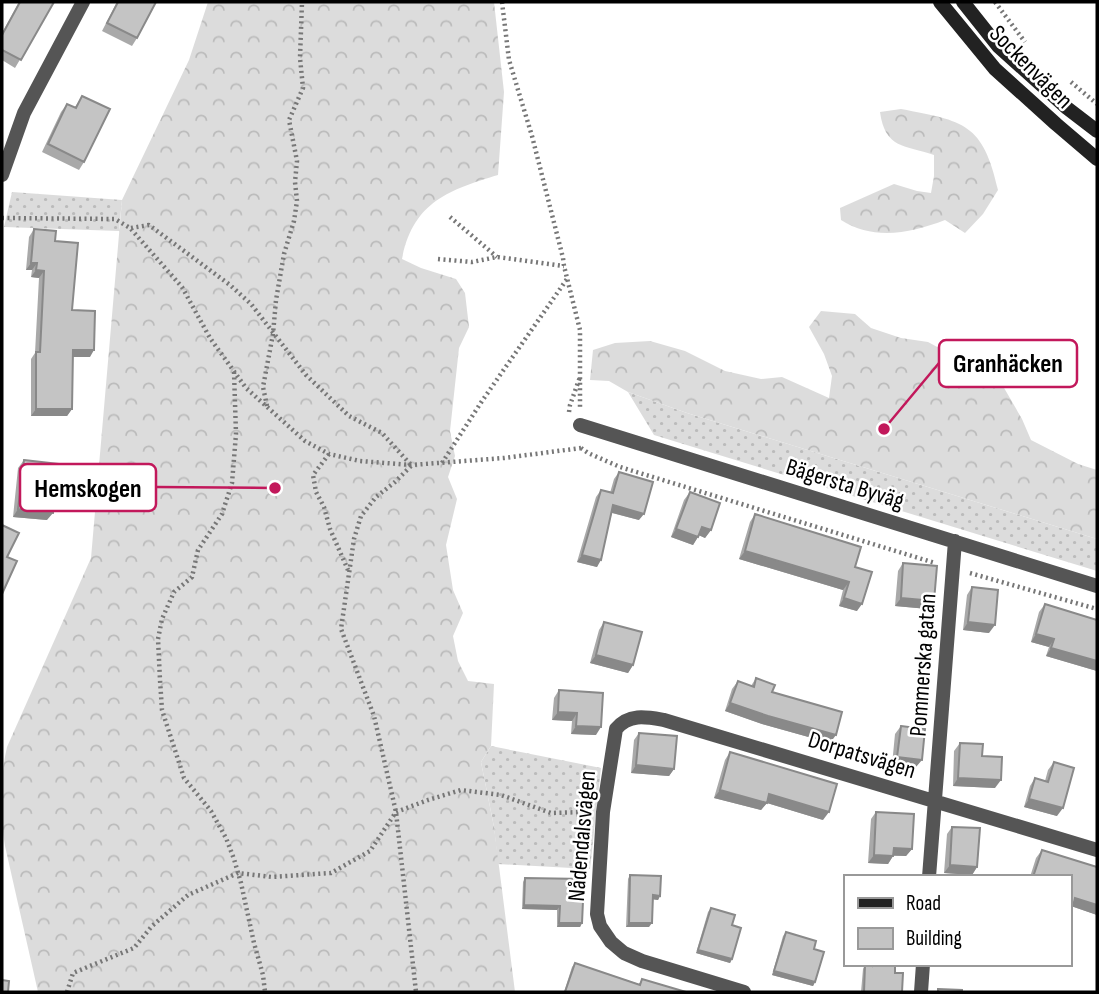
<svg xmlns="http://www.w3.org/2000/svg" width="1099" height="994" font-family="'Sofia Sans Condensed',sans-serif">
<defs>
<pattern id="grass-dots" width="8" height="8" patternUnits="userSpaceOnUse" patternTransform="scale(1.75)"><rect width="8" height="8" fill="#dcdcdc"/><path d="M2 2h.1M6 6h.1" fill="none" stroke="#bbb" stroke-width="1.8" stroke-linecap="round"/></pattern>
<pattern id="forest-crowns" width="20" height="18" patternUnits="userSpaceOnUse" patternTransform="scale(1.75)"><rect width="20" height="18" fill="#dcdcdc"/><path d="M2 6a3 3 0 1 1 6 0M12 15a3 3 0 1 1 6 0" fill="none" stroke="#bbb"/></pattern>
</defs>
<rect width="100%" height="100%" fill="#fff"/>
<path fill="url(#grass-dots)" d="M 12,192 L 122,200 L 119,231 L 4,227 Z
M 628,392 L 687,413 L 1097,539 L 1097,571 L 654,435 Z
M 491,746 L 601,768 L 590,869 L 498,864 L 494,827 L 481,762 Z"/>
<path fill="url(#forest-crowns)" d="M 208,2 L 494,2 L 504,92 L 498,175 C 449,190 413,202 402,259 L 421,268 L 456,279 L 465,293 L 469,327 L 459,348 L 450,431 L 455,456 L 448,477 L 457,499 L 446,545 L 453,590 L 463,613 L 453,636 L 458,661 L 468,681 L 494,684 L 491,746 L 481,762 L 494,827 L 515,992 L 38,992 L 5,846 C 0,816 0,777 7,747 L 91,558 L 122,200 L 189,60 Z
M 901,109 C 964,121 983,123 998,190 L 983,214 L 965,233 L 945,220 C 911,233 874,241 841,220 L 840,208 L 894,184 L 917,191 L 931,193 L 934,176 L 934,155 C 905,145 885,149 880,112 Z
M 821,311 L 855,314 L 871,328 L 901,338 L 928,342 L 1000,381 L 1022,419 L 1031,440 L 1078,464 L 1097,470 L 1097,539 L 687,413 L 628,392 L 609,381 L 590,380 L 593,350 L 615,343 L 650,341 L 685,351 L 725,371 L 761,379 L 782,377 L 829,398 L 832,376 L 824,354 L 809,327 Z"/>
<g fill="none" stroke-linecap="round" stroke-linejoin="round">
<path stroke="#777" stroke-width="4.5" stroke-dasharray="2 3.5" stroke-linecap="butt" d="M 502,2 L 509,60 L 532,136 L 563,258 L 564,266 L 580,330 L 580,407
M 995,2 L 1025,42
M 1071,82 L 1097,104
M 450,217 L 497,257
M 2,218 L 115,219 L 130,228 L 182,287 L 210,338 L 246,388 L 305,441 L 329,454 L 360,461 L 411,465 L 504,458 L 581,448
M 131,228 L 149,225 L 230,285 L 251,304 L 306,375 L 349,416 L 382,433 L 411,465
M 438,259 L 472,262 L 497,257 L 564,266
M 234,372 L 236,434 L 232,483 L 222,514 L 198,550 L 192,577 L 174,592 L 162,619 L 158,639 L 160,680 L 162,710 L 184,778 L 211,811 L 226,838 L 234,859 L 241,883 L 254,943 L 263,975 L 265,992
M 267,406 L 263,387 L 273,334 L 276,300 L 284,254 L 294,221 L 297,201 L 295,182 L 297,161 L 289,120 L 303,88 L 300,58 L 302,2
M 569,412 L 570,405 L 580,377
M 581,448 L 588,453 L 620,467 L 935,563
M 329,454 L 313,475 L 316,492 L 324,507 L 330,529 L 348,570
M 442,463 L 482,401 L 567,279
M 411,466 L 395,482 L 376,497 L 361,516 L 354,539 L 341,629 L 374,716 L 396,812 L 416,992
M 970,573 L 1097,609
M 67,992 L 73,973 L 134,948 L 152,926 L 188,895 L 238,873 L 272,877 L 331,873 L 370,851 L 396,812 L 428,800 L 461,790 L 501,795 L 551,813 L 585,812"/>
<path stroke="#555" stroke-width="14" d="M 2,175 L 24,113 L 83,2
M 580,425 L 1097,586
M 929,877 L 955,541
M 744,992 L 642,961 L 624,953 L 611,942 L 600,926 L 597,914 L 603,812 L 616,729 C 629,713 647,717 664,720 L 1097,850
M 921,992 L 923,964"/>
<path stroke="#222" stroke-width="14" d="M 940,2 L 995,69 L 1056,124 L 1097,159
M 963,2 L 998,46 L 1067,108 L 1097,131"/>
</g>
<path fill="#a9a9a9" d="M 19,2 L 54,2 L 15,68 L 2,60 L 2,33 Z
M 117,2 L 156,2 L 137,38 L 132,46 L 102,31 Z
M 82,96 L 84,162 L 79,170 L 42,152 L 61,112 L 67,104 L 75,107 Z
M 34,229 L 55,241 L 72,310 L 90,357 L 73,357 L 72,409 L 67,416 L 31,416 L 31,359 L 35,353 L 39,278 L 31,277 L 32,270 L 26,270 L 29,237 Z
M 24,460 L 47,520 L 13,517 L 18,468 Z
M 619,472 L 639,520 L 612,513 L 597,567 L 577,562 L 596,497 L 601,490 L 610,493 L 614,479 Z
M 690,492 L 711,530 L 705,538 L 699,535 L 693,545 L 671,537 L 684,500 Z
M 755,514 L 855,567 L 857,611 L 839,606 L 843,590 L 739,559 L 750,522 Z
M 903,563 L 928,609 L 895,606 L 898,571 Z
M 972,587 L 989,633 L 963,630 L 967,595 Z
M 1045,604 L 1097,620 L 1097,671 L 1046,656 L 1049,647 L 1031,642 L 1039,612 Z
M 604,622 L 633,665 L 628,673 L 590,663 L 599,630 Z
M 756,678 L 772,692 L 830,743 L 762,724 L 725,711 L 732,689 L 738,681 L 751,686 Z
M 559,690 L 596,735 L 571,734 L 572,721 L 552,720 L 554,698 Z
M 901,726 L 916,767 L 892,765 L 895,734 Z
M 639,733 L 674,769 L 669,776 L 631,773 L 634,740 Z
M 960,743 L 982,756 L 995,788 L 953,786 L 954,751 Z
M 730,752 L 823,820 L 767,803 L 761,810 L 714,798 L 725,760 Z
M 1054,762 L 1057,816 L 1024,807 L 1030,786 L 1035,778 L 1045,781 L 1048,770 Z
M 876,812 L 912,849 L 906,856 L 893,856 L 888,864 L 868,863 L 871,819 Z
M 952,827 L 977,867 L 972,875 L 944,873 L 947,834 Z
M 1042,850 L 1097,867 L 1097,915 L 1071,906 L 1069,909 L 1069,877 L 1030,877 L 1036,858 Z
M 630,875 L 660,896 L 658,900 L 653,899 L 649,927 L 626,927 L 628,879 Z
M 525,878 L 582,923 L 580,927 L 557,927 L 557,910 L 522,909 L 523,882 Z
M 711,908 L 732,925 L 732,959 L 730,963 L 696,953 L 708,912 Z
M 786,932 L 814,949 L 815,982 L 813,986 L 772,975 L 783,936 Z
M 575,963 L 639,984 L 642,979 L 686,992 L 564,992 L 572,967 Z
M 869,964 L 895,964 L 895,973 L 902,992 L 861,992 L 863,969 L 865,965 L 869,966 Z"/>
<path fill="#898989" d="M 31,263 L 37,263 L 32,270 L 26,270 Z
M 36,270 L 44,271 L 39,278 L 31,277 Z
M 73,350 L 94,350 L 90,357 L 68,357 Z
M 36,409 L 72,409 L 67,416 L 31,416 Z
M 613,505 L 644,514 L 639,520 L 609,512 Z
M 18,509 L 53,513 L 47,520 L 13,517 Z
M 702,527 L 711,530 L 705,538 L 696,534 Z
M 676,529 L 698,537 L 693,545 L 671,537 Z
M 745,551 L 849,582 L 843,590 L 739,559 Z
M 582,555 L 601,560 L 597,567 L 577,562 Z
M 844,598 L 862,604 L 857,611 L 839,606 Z
M 901,598 L 934,601 L 928,609 L 895,606 Z
M 968,622 L 995,625 L 989,633 L 963,630 Z
M 1036,634 L 1054,639 L 1049,647 L 1031,642 Z
M 1051,648 L 1097,661 L 1097,671 L 1046,656 Z
M 596,655 L 633,665 L 628,673 L 590,663 Z
M 730,703 L 836,735 L 830,743 L 762,724 L 725,711 Z
M 558,712 L 577,713 L 572,721 L 552,720 Z
M 576,726 L 601,727 L 596,735 L 571,734 Z
M 897,757 L 922,760 L 916,767 L 892,765 Z
M 636,765 L 674,769 L 669,776 L 631,773 Z
M 958,778 L 1001,780 L 995,788 L 953,786 Z
M 720,790 L 769,794 L 829,812 L 823,820 L 767,803 L 761,810 L 714,798 Z
M 1029,799 L 1063,808 L 1057,816 L 1024,807 Z
M 894,848 L 912,849 L 906,856 L 888,855 Z
M 874,855 L 893,856 L 888,864 L 868,863 Z
M 950,865 L 977,867 L 972,875 L 944,873 Z
M 653,895 L 660,896 L 658,900 L 650,899 Z
M 1075,898 L 1097,905 L 1097,915 L 1071,906 L 1069,909 L 1069,902 Z
M 524,905 L 560,906 L 557,910 L 522,909 Z
M 559,923 L 582,923 L 580,927 L 557,927 Z
M 629,923 L 652,923 L 649,927 L 626,927 Z
M 698,950 L 732,959 L 730,963 L 696,953 Z
M 774,971 L 815,982 L 813,986 L 772,975 Z"/>
<path fill="#c4c4c4" stroke="#898989" stroke-width="2" d="M 20,2 L 54,2 L 21,60 L 2,50 L 2,35 Z
M 118,2 L 156,2 L 137,38 L 107,23 Z
M 82,96 L 110,109 L 84,162 L 48,144 L 67,104 L 76,108 Z
M 34,229 L 56,231 L 55,241 L 78,243 L 72,310 L 95,311 L 94,350 L 73,350 L 72,409 L 36,409 L 36,352 L 40,352 L 44,271 L 36,270 L 37,263 L 31,263 Z
M 24,460 L 58,464 L 53,513 L 18,509 Z
M 619,472 L 653,482 L 644,514 L 613,505 L 601,560 L 582,555 L 601,490 L 613,493 Z
M 690,492 L 720,503 L 711,530 L 702,527 L 698,537 L 676,529 Z
M 755,514 L 861,547 L 855,567 L 872,572 L 862,604 L 844,598 L 849,582 L 745,551 Z
M 2,525 L 19,533 L 7,557 L 17,561 L 2,594 Z
M 903,563 L 937,566 L 934,601 L 901,598 Z
M 972,587 L 998,590 L 995,625 L 968,622 Z
M 1045,604 L 1097,620 L 1097,661 L 1051,648 L 1054,639 L 1036,634 Z
M 604,622 L 642,632 L 633,665 L 596,655 Z
M 756,678 L 775,685 L 772,692 L 842,712 L 836,735 L 768,716 L 730,703 L 738,681 L 754,687 Z
M 559,690 L 603,693 L 601,727 L 576,726 L 577,713 L 558,712 Z
M 901,726 L 925,729 L 922,760 L 897,757 Z
M 639,733 L 677,736 L 674,769 L 636,765 Z
M 960,743 L 983,744 L 982,756 L 1002,757 L 1001,780 L 958,778 Z
M 730,752 L 837,784 L 829,812 L 769,794 L 767,803 L 720,790 Z
M 1054,762 L 1074,768 L 1063,808 L 1029,799 L 1035,778 L 1048,782 Z
M 876,812 L 914,814 L 912,849 L 894,848 L 893,856 L 874,855 Z
M 952,827 L 980,828 L 977,867 L 950,865 Z
M 1042,850 L 1097,867 L 1097,905 L 1075,898 L 1074,903 L 1069,902 L 1069,877 L 1033,877 Z
M 630,875 L 661,876 L 660,896 L 653,895 L 652,923 L 629,923 Z
M 525,878 L 584,879 L 582,923 L 559,923 L 560,906 L 524,905 Z
M 711,908 L 735,915 L 732,925 L 741,928 L 732,959 L 698,950 Z
M 786,932 L 816,941 L 814,949 L 824,952 L 815,982 L 774,971 Z
M 575,963 L 640,985 L 642,979 L 686,992 L 565,992 Z
M 872,964 L 895,964 L 895,973 L 903,973 L 902,992 L 864,992 L 865,965 L 872,966 Z
M 2,980 L 9,981 L 8,992 L 2,992 Z
M 938,989 L 962,990 L 962,992 L 938,992 Z"/>
<g text-anchor="middle" dominant-baseline="central" stroke-width="5" stroke-linejoin="round" paint-order="stroke">
<g font-size="24" fill="#000" stroke="#fff">
<text transform="translate(1031 67) rotate(45)">Sockenvägen</text>
<text transform="translate(845 484) rotate(17)">Bägersta Byväg</text>
<text transform="translate(923 665) rotate(-86)">Pommerska gatan</text>
<text transform="translate(862 755) rotate(17)">Dorpatsvägen</text>
<text transform="translate(582 836) rotate(-85)">Nådendalsvägen</text>
</g>
</g>
<path fill="none" stroke="#c2185b" stroke-width="2.5" d="M884 429L939 363M275 488L156 487"/>
<g fill="#c2185b" stroke="#fff" stroke-width="2.5">
<circle cx="884" cy="429" r="7"/>
<circle cx="275" cy="488" r="7"/>
</g>
<g fill="#fff" stroke="#c2185b" stroke-width="2.5">
<rect x="939" y="340" width="138" height="47" rx="7"/>
<rect x="20" y="464" width="136" height="47" rx="7"/>
</g>
<g font-size="26" text-anchor="middle" font-weight="bold" fill="#000">
<text x="1008" y="372">Granhäcken</text>
<text x="88" y="497">Hemskogen</text>
</g>
<rect width="1099" height="994" fill="none" stroke="#000000" stroke-width="7"/>
<rect x="844" y="875" width="228" height="91" fill="#ffffff" stroke="#999999" stroke-width="2"/>
<rect x="858" y="898" width="35" height="10" fill="#222222" stroke="#999999" stroke-width="2"/>
<text x="906" y="910" font-size="21" fill="#000000">Road</text>
<rect x="858" y="928" width="35" height="21" fill="#c4c4c4" stroke="#999999" stroke-width="2"/>
<text x="906" y="945" font-size="21" fill="#000000">Building</text>
</svg>
